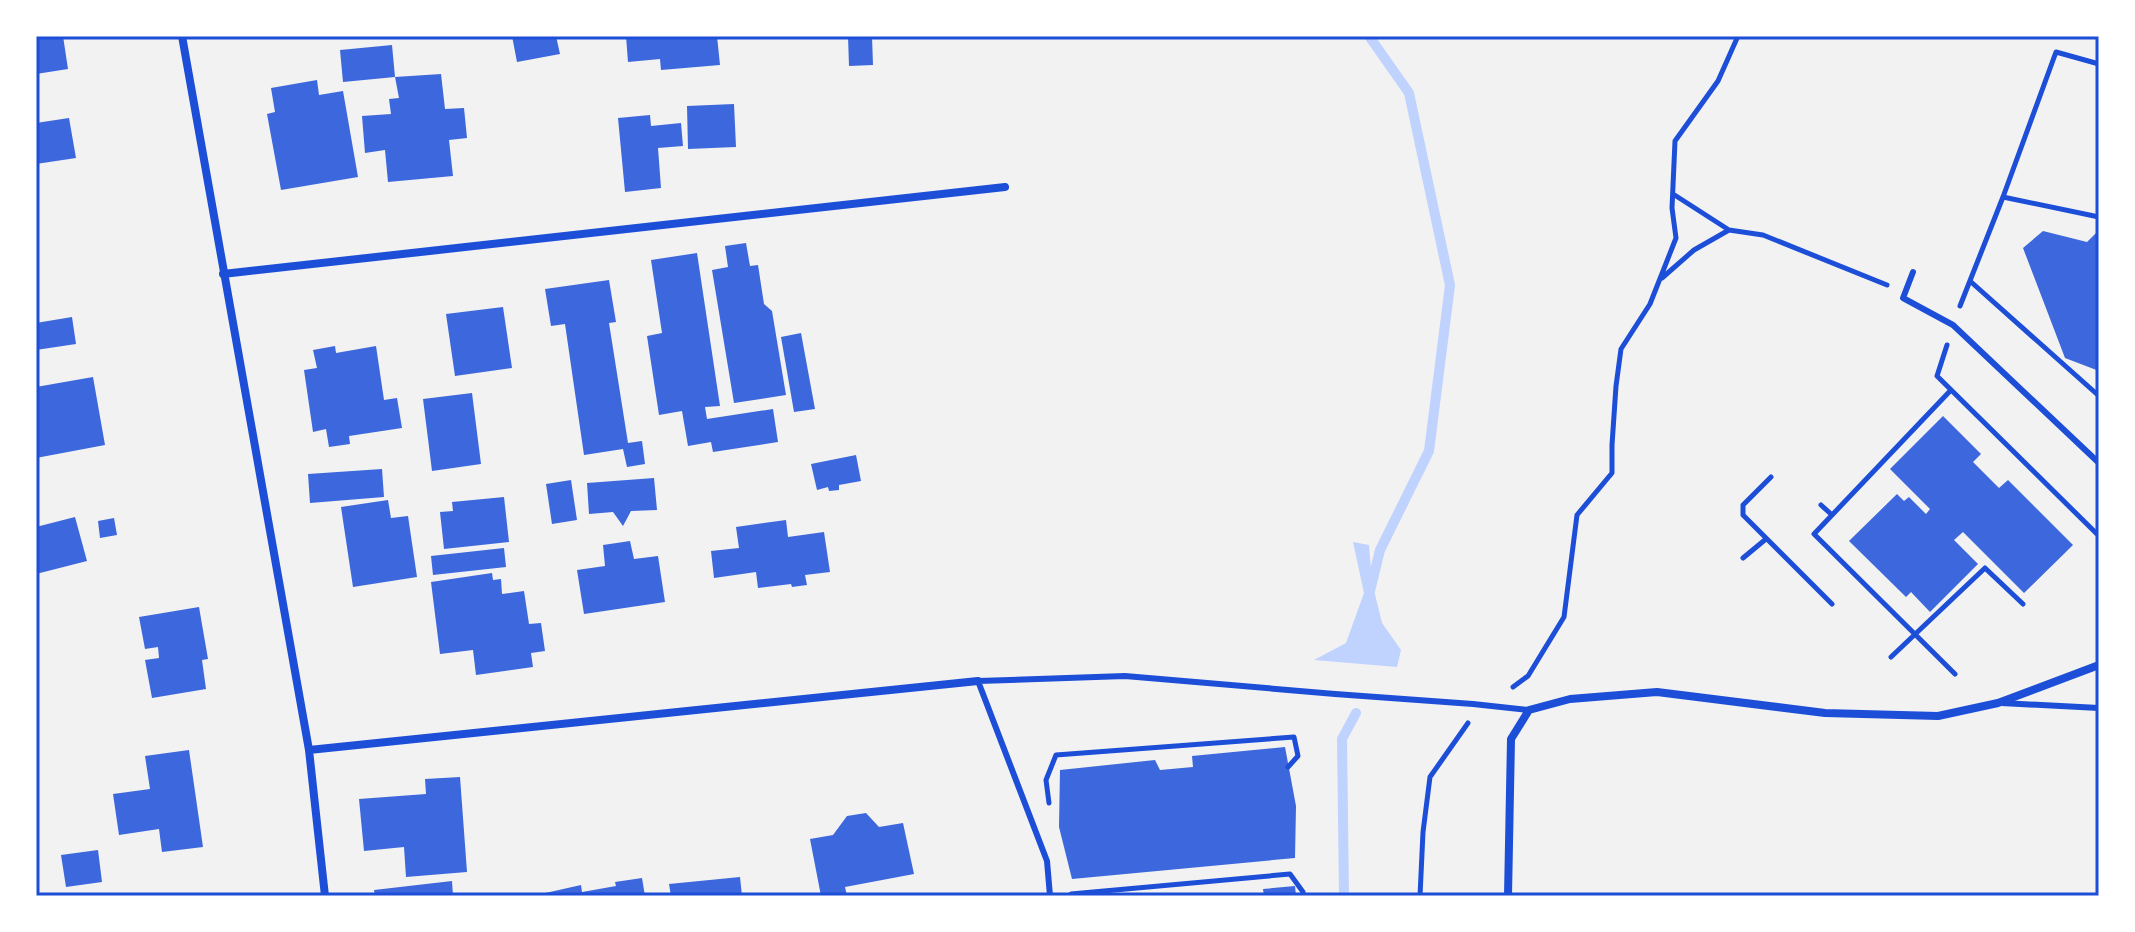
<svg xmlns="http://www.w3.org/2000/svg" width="2135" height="932" font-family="Lora,serif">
<rect width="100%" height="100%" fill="#f2f2f2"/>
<path fill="#bfd3fe" d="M 1353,542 L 1369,545 L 1372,582 L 1382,623 L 1401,650 L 1397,667 L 1314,660 L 1346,643 L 1364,593 Z"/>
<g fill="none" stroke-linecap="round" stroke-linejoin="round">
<path stroke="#bfd3fe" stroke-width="10" d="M 1369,595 L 1380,550 L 1429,451 L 1450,285 L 1409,93 L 1369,36
M 1344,896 L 1342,739 L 1356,713"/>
</g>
<path fill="#3d67dc" d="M 36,36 L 63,36 L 68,69 L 36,74 Z
M 512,36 L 556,36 L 560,54 L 517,62 Z
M 626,36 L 717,36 L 720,65 L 661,70 L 660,59 L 628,62 Z
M 848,36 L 872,36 L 873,65 L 849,66 Z
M 392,45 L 395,77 L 343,82 L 340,50 Z
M 441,74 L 445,109 L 464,108 L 467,138 L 449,140 L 453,176 L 388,182 L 385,150 L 365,153 L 362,116 L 391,114 L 389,99 L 399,98 L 395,77 Z
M 317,80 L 319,95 L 343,91 L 358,177 L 281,190 L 267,114 L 275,112 L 271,88 Z
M 734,104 L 736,147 L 688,149 L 687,106 Z
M 650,115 L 651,126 L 681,123 L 683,146 L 658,148 L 661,188 L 625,192 L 618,118 Z
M 69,118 L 76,158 L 36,164 L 36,123 Z
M 2099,230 L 2099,371 L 2065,358 L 2023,248 L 2043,231 L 2087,242 Z
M 746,243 L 750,266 L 758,265 L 764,304 L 772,311 L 786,395 L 734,403 L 712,270 L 728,267 L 725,246 Z
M 697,253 L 720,406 L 705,407 L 707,419 L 773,409 L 778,442 L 713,452 L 711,442 L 688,446 L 682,411 L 659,415 L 647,336 L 662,333 L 651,260 Z
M 609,280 L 616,322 L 609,323 L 628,443 L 642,441 L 645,464 L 627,467 L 623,449 L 584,455 L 565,324 L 551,326 L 545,289 Z
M 503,307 L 512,368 L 455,376 L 446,314 Z
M 72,317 L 76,344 L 36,350 L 36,323 Z
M 801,333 L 815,409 L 794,412 L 781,337 Z
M 335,346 L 336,353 L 376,346 L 384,400 L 397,398 L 402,428 L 349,436 L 350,444 L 329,447 L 326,429 L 313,432 L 304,370 L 317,368 L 313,350 Z
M 93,377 L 105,445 L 36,458 L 36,387 Z
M 472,393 L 481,464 L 432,471 L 423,399 Z
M 1943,416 L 1981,454 L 1973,462 L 1999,488 L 2008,480 L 2073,545 L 2024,593 L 1963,532 L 1954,540 L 1978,564 L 1930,612 L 1911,592 L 1906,597 L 1849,541 L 1897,494 L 1904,501 L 1909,497 L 1926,514 L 1930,509 L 1890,469 Z
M 856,455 L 861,481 L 839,485 L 839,490 L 829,491 L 828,487 L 817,490 L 811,464 Z
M 382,469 L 384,497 L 310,503 L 308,474 Z
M 654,478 L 657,510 L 631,511 L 623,526 L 613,512 L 589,514 L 587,483 Z
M 571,480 L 577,520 L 552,524 L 546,484 Z
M 504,497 L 509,542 L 444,549 L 440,512 L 453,511 L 452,502 Z
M 388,500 L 391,518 L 408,516 L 417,577 L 353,587 L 341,507 Z
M 75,517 L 87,561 L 36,574 L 36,527 Z
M 114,518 L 117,535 L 100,538 L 98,521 Z
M 786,520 L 788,537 L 824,532 L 830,572 L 805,575 L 807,585 L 792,587 L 791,584 L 758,588 L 756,572 L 714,578 L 711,551 L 739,548 L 736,527 Z
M 630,541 L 634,559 L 658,556 L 665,602 L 584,614 L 577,570 L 605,566 L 603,545 Z
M 504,548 L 506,567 L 433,575 L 431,556 Z
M 492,573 L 493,580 L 501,579 L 502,594 L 524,591 L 529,624 L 541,623 L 545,651 L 531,653 L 533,667 L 476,675 L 473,650 L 440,654 L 431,582 Z
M 199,607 L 208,659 L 202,660 L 206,689 L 152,698 L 145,660 L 159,658 L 158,647 L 145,649 L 139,617 Z
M 1285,747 L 1296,806 L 1295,858 L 1072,879 L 1059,827 L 1060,770 L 1155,760 L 1160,770 L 1193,767 L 1192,756 Z
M 189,750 L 203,847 L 162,852 L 159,829 L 119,835 L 113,794 L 150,789 L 145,756 Z
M 460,777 L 467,872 L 406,877 L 404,847 L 364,851 L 359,799 L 426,794 L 425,779 Z
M 866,813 L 879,827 L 903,823 L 914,874 L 845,887 L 847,896 L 821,896 L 810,839 L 833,835 L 847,816 Z
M 98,850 L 102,882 L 66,887 L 61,855 Z
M 740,877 L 742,896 L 671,896 L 669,884 Z
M 642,878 L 645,896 L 532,896 L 581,885 L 582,892 L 616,886 L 615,882 Z
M 452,881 L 453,896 L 375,896 L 374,890 Z
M 1295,886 L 1296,896 L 1264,896 L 1263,889 Z"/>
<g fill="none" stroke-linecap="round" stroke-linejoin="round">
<path stroke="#1d4ed8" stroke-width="5" d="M 1673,194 L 1729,230 L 1763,235 L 1887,285
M 2003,197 L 2099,217
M 1662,278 L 1694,250 L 1729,230
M 1970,281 L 2099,396
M 1960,306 L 2003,197 L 2056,52 L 2099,64
M 1947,345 L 1937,376 L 2099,536
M 1951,390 L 1814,534 L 1955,674
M 1771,477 L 1743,505 L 1743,515 L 1832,604
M 1821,505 L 1832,515
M 1743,558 L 1766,539
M 1891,657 L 1985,568 L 2023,604
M 1513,687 L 1528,676 L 1564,617 L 1577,515 L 1612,473 L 1612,445 L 1616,386 L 1621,349 L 1650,304 L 1676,238 L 1672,208 L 1675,141 L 1718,81 L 1738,36
M 1049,803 L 1046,780 L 1056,755 L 1294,737 L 1298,756 L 1288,767
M 1071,894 L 1290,874 L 1303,892 L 1304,896
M 1420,896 L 1423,832 L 1430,777 L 1468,723"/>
<path stroke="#1d4ed8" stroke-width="6" d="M 1913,272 L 1903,298 L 1953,325 L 2099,463
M 2001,703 L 2099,708
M 1050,896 L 1047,861 L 978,681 L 1125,676 L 1335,694 L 1473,704 L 1529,710"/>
<path stroke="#1d4ed8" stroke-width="8" d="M 182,36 L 309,750 L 325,896
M 223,274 L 1005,187
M 309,750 L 978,681
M 1508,896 L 1511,739 L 1529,710 L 1570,699 L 1657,692 L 1825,713 L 1938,716 L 1998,703 L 2099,665"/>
</g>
<rect width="2135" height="932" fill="none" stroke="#ffffff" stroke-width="76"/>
<rect x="38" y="38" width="2059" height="856" fill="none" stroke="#1d4ed8" stroke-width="3"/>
</svg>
